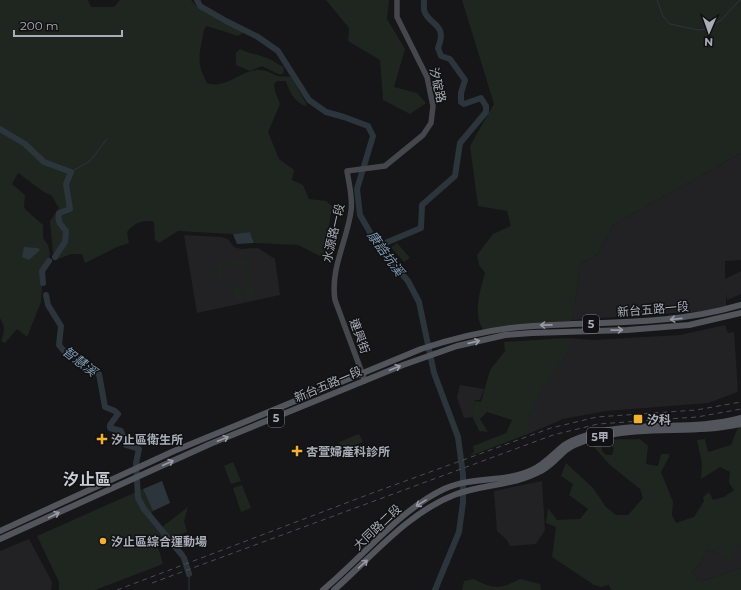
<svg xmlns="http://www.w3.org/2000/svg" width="741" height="590" font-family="Montserrat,'Noto Sans TC',sans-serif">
<rect width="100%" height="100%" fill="#161618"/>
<path fill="#222225" d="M 741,153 L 741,260 L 725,261 L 725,279 L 741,271 L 741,294 L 727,300 L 726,293 L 726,306 L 706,311 L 572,320 L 581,263 L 597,255 L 613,225 Z
M 184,235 L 221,237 L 228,239 L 234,247 L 241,249 L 258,248 L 275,259 L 280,295 L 197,313 Z
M 725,325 L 728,333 L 734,332 L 738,392 L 708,403 L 606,411 L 563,419 L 528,434 L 528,417 L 545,382 L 567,353 L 567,338 L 593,340 L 680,335 Z
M 460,385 L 484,389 L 480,400 L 475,400 L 472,417 L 464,418 L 457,397 Z
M 542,481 L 545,530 L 536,544 L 510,546 L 507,540 L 497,531 L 494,491 Z
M 29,539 L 52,582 L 51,590 L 0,590 L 0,551 Z
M 737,544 L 741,546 L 741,568 L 700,582 L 692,572 L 701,562 L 707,550 L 719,553 Z"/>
<path fill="#1e261f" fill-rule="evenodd" d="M 0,0 L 88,0 L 91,7 L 114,7 L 120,0 L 191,0 L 197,7 L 240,30 L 243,33 L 238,36 L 207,26 L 204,30 C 200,54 195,60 207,83 C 227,90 241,69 260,70 C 267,70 272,74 278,76 C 282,77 287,76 291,77 L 307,105 L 305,106 C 295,102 289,92 286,81 L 277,81 L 274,84 L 275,91 L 280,104 L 268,132 L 279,159 L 294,170 L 292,180 L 303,185 L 309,199 L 326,201 L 332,206 L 329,227 L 333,257 L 331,259 L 326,259 L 298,245 L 254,243 L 250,232 L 233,234 L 178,231 L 159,243 L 155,240 L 154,222 C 143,219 134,223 127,232 L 129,243 L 117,247 L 85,263 L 82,254 L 71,254 L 56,260 L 53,253 L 50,221 L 59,208 L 51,195 C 43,193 27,179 18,173 L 12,184 L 25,195 L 24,207 L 26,210 L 43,225 L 43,238 L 48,245 L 50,255 L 43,273 L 41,302 L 27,337 L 17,329 L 5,343 L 1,341 C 5,330 5,328 0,318 Z
M 326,0 L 389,0 L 387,19 L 405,49 L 394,87 L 417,93 L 426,103 L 410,114 L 383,100 L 380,60 L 348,41 L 349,28 Z
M 462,0 L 741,0 L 741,153 L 613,225 L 597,255 L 581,263 L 572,320 L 565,325 L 484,331 C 472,314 480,292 485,273 L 479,265 L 477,255 L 493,234 L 511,226 L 507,211 L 478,206 L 470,146 L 494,104 Z
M 240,49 C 249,54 258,54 267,58 C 273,60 278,65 284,67 L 283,74 L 278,74 L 262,66 L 250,71 L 236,65 L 236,53 Z
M 397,243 L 410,258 L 404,262 L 391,247 Z
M 253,258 L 253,260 L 248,262 L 253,269 L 250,279 L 229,284 L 219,278 L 218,271 L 220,267 L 217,267 L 216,264 ZM 244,263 L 250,270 L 246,278 L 230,281 L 222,276 L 222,270 L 225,266 Z
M 252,283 L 255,297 L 246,299 L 244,285 Z
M 240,286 L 243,300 L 235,301 L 232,288 Z
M 567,338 L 567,353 L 546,382 L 528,417 L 528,434 L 470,456 L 474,452 L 473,446 L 506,433 L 512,420 L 487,412 L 480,419 L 488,432 L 479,431 L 472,416 L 475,401 L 481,402 L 490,370 L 505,351 L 504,342 Z
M 738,427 L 741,427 L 741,546 L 737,545 L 730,561 L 719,553 L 707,550 L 701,562 L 692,572 L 700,582 L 741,568 L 741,590 L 611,590 L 609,585 L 601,587 L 594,585 L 552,557 L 556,527 L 546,523 L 548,508 L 557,520 L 580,519 L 588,509 L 569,495 L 573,484 L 561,476 L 566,463 L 593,488 L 606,507 L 616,515 L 628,515 L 643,498 L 640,489 L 610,465 L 592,445 L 601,442 L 602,451 L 606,455 L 612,455 L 614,448 L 605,441 C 613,438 630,440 640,439 L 648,446 L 646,464 L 658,466 L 661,454 L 669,454 L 669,457 L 661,472 L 673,502 L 672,515 L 676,523 L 694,517 L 704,501 L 703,497 L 709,492 L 713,500 L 724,497 L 734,490 L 729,483 L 730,472 L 720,467 L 701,479 L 702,463 L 697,440 L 705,439 L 708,452 L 731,445 Z
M 359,434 L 363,442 L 342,450 L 339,442 Z
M 233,462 L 241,481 L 231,484 L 224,466 Z
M 242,485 L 251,508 L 241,512 L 233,488 Z
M 143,489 L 153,511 L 151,514 L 162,527 L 188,507 L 184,521 L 187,532 L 170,539 L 158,547 L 163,564 L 95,590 L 59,590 L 59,582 L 37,536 Z
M 474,579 C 494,590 500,589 520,579 L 540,584 L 541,590 L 462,590 L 464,581 Z"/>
<path fill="#2c353c" d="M 250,232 L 254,243 L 237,244 L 233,234 Z
M 24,247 L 38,248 L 40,250 L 29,260 L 22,257 Z
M 162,481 L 170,503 L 153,511 L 143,489 Z"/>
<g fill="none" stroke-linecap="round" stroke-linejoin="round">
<path stroke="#2c353c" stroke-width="1" d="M 657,0 L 663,16 L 670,24 L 698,30 L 707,29 L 721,20 L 740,0
M 71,172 L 90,161 L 107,139
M 189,590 L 189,574"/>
<path stroke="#2c353c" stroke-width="6" d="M 197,0 L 200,6 L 226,21 L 258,37 L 278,51 L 309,100 L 326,112 L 344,117 L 368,126 L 373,136 L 357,189 L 360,215 L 378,246 L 408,281 L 419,302 L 434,373 L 458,437 L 463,475 L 463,502 L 459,532 L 435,590
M 0,129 L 25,144 L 44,162 L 71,172 L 66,184 L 70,209 L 59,213 C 57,222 61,225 66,231 L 65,242 L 55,257
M 378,246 L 421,228 L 422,205 L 455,176 L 460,143 L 486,112 L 486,106 L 481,98 L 464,104 L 461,102 L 461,93 L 465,80 L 450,59 L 441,56 L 438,48 C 447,25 433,27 425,13 C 423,9 424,4 424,0
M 43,283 L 42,271 L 49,261
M 46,295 L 48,305 L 61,326 L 59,345 L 63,350 L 77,357 L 84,367 L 99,374 L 105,407 L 115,411 L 118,414 L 110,425 L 110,428 L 121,431 L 126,445 L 139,449 L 136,463 L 138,498 L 144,509 L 182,555
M 184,558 L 189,574"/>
<path stroke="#45474d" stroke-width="5.5" d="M 365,381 L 335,300 C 330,269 347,241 351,211 C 353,198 349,184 347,171 L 385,166 L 423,135 L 431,123 L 433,106 L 427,77 L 397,17 L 397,0"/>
<path stroke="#53555c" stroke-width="6" d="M 0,531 L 174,451 L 421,349 C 458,337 494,328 533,326 C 606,321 669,326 741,305
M 0,539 L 210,444 L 403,365 L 457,346 L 505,335 L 532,333 L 627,330 L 689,325 L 741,313
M 323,590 C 362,558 398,511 444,489 C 472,476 504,483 532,470 C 544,465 553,454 563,446 C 575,437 594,433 609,430 C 652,422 698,430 741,418
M 334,590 C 372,557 406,514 454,495 C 482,484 514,486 541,471 C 551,466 558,457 566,450 C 578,441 595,438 609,435 C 652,426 697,434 741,424"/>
<path stroke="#4a4c52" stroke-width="1" stroke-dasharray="5 4" stroke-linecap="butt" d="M 152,583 L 553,435 L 598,424 L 697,417 L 741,409
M 117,590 L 375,492 L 551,428 L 597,417 L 696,410 L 741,402"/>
</g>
<defs><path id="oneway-shaft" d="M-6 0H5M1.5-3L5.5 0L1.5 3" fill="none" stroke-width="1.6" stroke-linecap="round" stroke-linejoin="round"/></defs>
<g stroke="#979ba6">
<use href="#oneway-shaft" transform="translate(676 319) rotate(174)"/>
<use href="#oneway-shaft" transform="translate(546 325) rotate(179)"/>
<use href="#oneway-shaft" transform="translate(617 330) rotate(-1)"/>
<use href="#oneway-shaft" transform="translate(474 342) rotate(-13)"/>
<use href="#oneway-shaft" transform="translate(395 368) rotate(-22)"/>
<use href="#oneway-shaft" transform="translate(223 439) rotate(-22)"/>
<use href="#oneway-shaft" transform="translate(168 463) rotate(-24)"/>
<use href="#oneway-shaft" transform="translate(421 503) rotate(148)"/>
<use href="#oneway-shaft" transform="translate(54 515) rotate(-26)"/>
<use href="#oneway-shaft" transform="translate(363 564) rotate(-42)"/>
</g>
<g fill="#f2b134" stroke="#111113" stroke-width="1.5">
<rect x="633" y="414" width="10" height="10" rx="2"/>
<path d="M100 433h4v4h4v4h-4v4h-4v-4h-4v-4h4z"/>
<path d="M295 445h4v4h4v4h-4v4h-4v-4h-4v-4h4z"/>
<circle cx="103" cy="541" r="4"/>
</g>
<g text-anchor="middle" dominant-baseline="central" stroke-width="3" stroke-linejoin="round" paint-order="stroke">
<g fill="#111113" stroke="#7b7e86" stroke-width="1">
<rect x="583" y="315" width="16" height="18" rx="3"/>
<rect x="268" y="409" width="16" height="18" rx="3"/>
<rect x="587" y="428" width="26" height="18" rx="3"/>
</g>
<g font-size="11" font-weight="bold" fill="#a8adb8">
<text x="591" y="324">5</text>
<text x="276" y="418">5</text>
<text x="600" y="437">5甲</text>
</g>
<g font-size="12" fill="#a8adb8" stroke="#111113">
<text transform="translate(438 85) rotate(77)">汐碇路</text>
<text transform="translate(333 233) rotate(-77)">水源路一段</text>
<text transform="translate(653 309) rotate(-5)">新台五路一段</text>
<text transform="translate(360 336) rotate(70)">連興街</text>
<text transform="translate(328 384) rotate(-23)">新台五路一段</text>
<text transform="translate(377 527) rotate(-43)">大同路二段</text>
</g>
<g font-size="12" font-weight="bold" fill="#a8adb8" stroke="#111113" text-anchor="start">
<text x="647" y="419">汐科</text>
<text x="111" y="439">汐止區衛生所</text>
<text x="306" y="451">杏萱婦產科診所</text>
<text x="111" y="541">汐止區綜合運動場</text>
</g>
<g font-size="13" font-style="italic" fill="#7f9bb3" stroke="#111113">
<text transform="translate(386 253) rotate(54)">康誥坑溪</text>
<text transform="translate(80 361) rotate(38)">智慧溪</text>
</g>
<g font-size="16" font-weight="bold" fill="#c9ccd4" stroke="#111113">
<text x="87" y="479">汐止區</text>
</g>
</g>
<g transform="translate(709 32) rotate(182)" stroke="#111113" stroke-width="3" paint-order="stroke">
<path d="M0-3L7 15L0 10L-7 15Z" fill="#a8adb8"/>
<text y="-6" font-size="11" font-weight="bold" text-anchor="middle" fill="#a8adb8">N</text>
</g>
<path d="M14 30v6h108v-6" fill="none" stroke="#a8adb8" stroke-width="2"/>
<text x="20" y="30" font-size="12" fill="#a8adb8" stroke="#111113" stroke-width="3" paint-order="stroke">200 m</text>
</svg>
